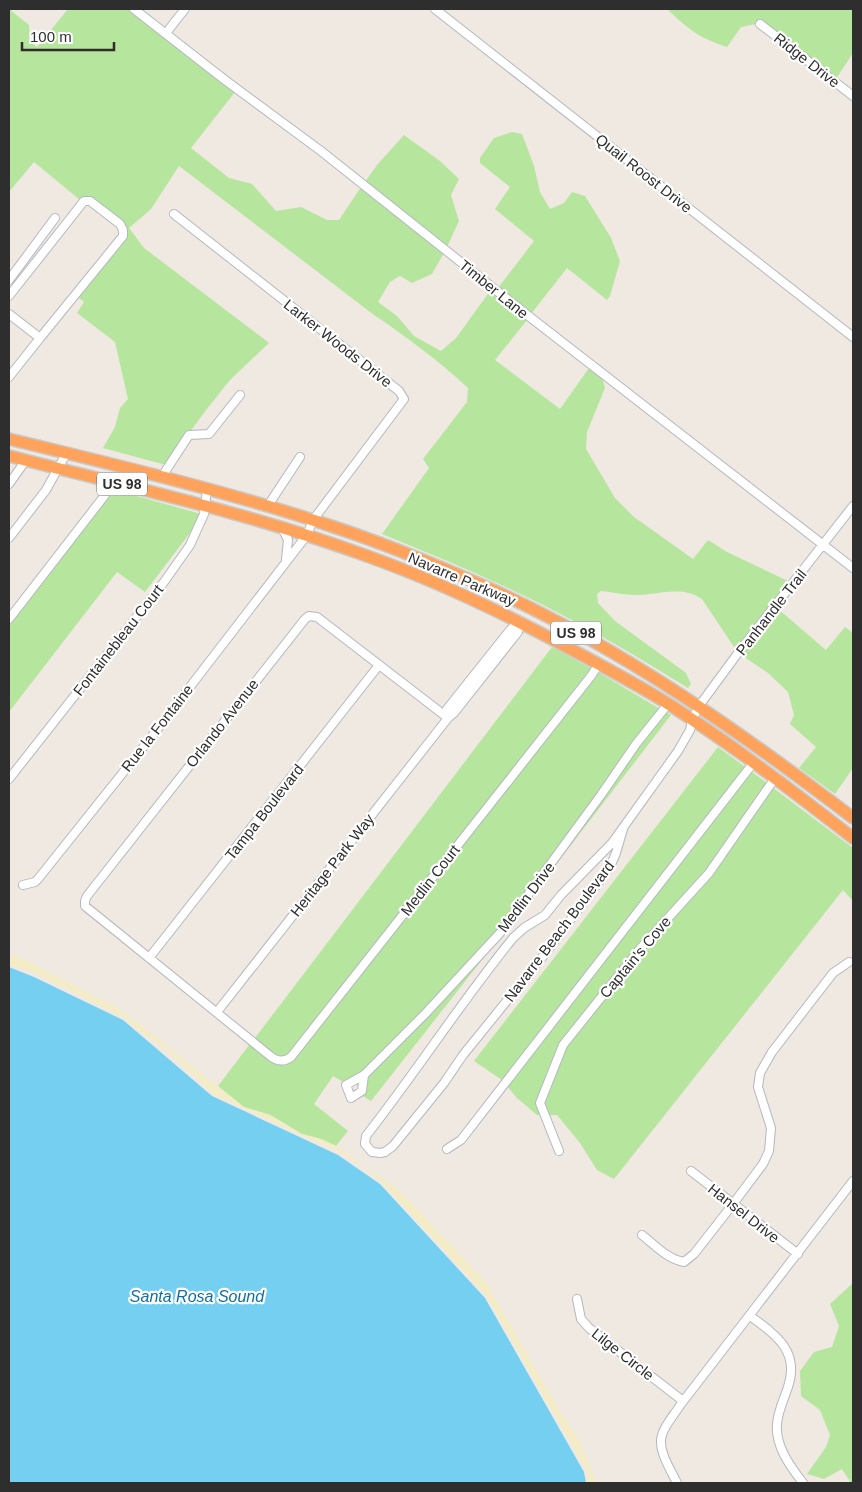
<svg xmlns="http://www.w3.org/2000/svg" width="862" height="1492" font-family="Helvetica,sans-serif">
<rect width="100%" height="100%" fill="#efe9e1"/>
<path fill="#b6e59e" d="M 9,9 L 29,25 L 30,41 L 37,47 L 68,9 L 128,9 L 235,92 L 191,148 L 229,178 L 252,184 L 276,211 L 301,207 L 327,220 L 339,220 L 361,187 L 444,253 L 432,274 L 412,283 L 400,276 L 390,282 L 378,302 L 397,316 L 414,336 L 441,351 L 456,338 L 490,291 L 527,320 L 495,360 L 560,409 L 589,368 L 602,378 L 605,388 L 587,432 L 586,449 L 615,498 L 634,517 L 693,559 L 708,540 L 727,552 L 790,582 L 736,650 L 702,599 C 680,585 660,595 636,595 C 625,595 612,592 601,591 L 597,594 L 598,603 L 615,621 L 686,673 L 691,684 L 688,688 C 638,657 588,627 535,601 C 485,576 433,555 382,534 L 429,468 L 423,459 L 467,402 L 468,388 C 439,361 407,337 374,315 L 179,166 L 151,209 L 129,228 L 144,248 L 269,343 L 230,380 L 206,410 L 166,465 L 103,448 L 115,427 L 120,408 L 128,399 L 115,342 L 77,313 L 84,302 L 78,297 L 125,238 C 126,232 127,227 123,222 C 118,215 94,198 85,196 L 80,200 L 34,162 L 9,192 Z
M 667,9 L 853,9 L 853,53 L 836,79 L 760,20 L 756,24 L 741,27 L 727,47 C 699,38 688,29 667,9 Z
M 512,132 L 522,134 L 534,166 L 540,192 L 550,209 L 564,203 L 572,192 L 585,196 L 611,238 L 620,261 L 610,296 L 607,300 L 567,268 L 531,314 L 498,288 L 534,241 L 495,209 L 510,187 L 480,163 L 480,158 L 494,138 Z
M 404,135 L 440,161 L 459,179 L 451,195 L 459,221 L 447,247 L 365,182 L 377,165 Z
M 112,489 L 201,514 L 196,525 L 145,592 L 117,572 L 9,712 L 9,624 Z
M 777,608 L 826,650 L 845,627 L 853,633 L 853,768 L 835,794 L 799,768 L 816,747 L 790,724 L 794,715 L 788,692 L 768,673 L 741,655 Z
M 552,647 L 592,669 L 289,1055 C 275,1061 265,1047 255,1038 Z
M 598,672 L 660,709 L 497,931 L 423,1012 L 363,1071 L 345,1083 L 333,1076 L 314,1104 L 348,1131 L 336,1146 L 321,1139 L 302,1134 L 270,1115 L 244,1107 L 218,1086 L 250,1044 C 263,1055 277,1072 293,1059 Z
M 666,712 L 671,715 L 507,928 L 639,746 Z
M 718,747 L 767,783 L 707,871 L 561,1043 L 537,1102 L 541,1115 L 537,1115 L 517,1098 L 502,1080 L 474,1061 Z
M 772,787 L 853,848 L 853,901 L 843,890 L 614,1179 L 597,1170 L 580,1143 L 557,1115 L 549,1115 L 544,1103 L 566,1046 L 641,952 L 712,875 Z
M 500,937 L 371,1101 L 361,1095 L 367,1076 Z
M 853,1283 L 853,1483 L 851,1483 L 842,1469 L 824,1479 L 807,1474 L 826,1447 L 830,1435 L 820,1410 L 801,1396 L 800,1371 L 814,1352 L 832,1347 L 839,1326 L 830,1304 Z"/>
<path fill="#f3ecc5" d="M 9,954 L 25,960 L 116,1007 L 163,1042 L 197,1071 L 244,1107 L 270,1115 L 302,1134 L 321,1139 L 340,1148 L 399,1190 L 487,1284 L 550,1395 L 579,1441 L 597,1483 L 589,1483 L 587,1471 L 487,1296 L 382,1182 L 366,1167 L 339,1152 L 215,1095 L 166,1049 L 140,1031 L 124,1017 L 36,973 L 9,964 Z"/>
<path fill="#75cff0" d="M 9,967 L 34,977 L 123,1020 L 212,1096 L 338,1155 L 380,1184 L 485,1298 L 584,1472 L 586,1483 L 9,1483 Z"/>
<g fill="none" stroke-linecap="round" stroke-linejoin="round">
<defs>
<path id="minor" d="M 134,9 L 225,80 L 321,151 L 526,314 L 853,568
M 435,9 L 853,337
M 760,24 L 853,96
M 166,33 L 185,9
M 9,280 L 55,218
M 9,296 L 84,201 L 90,201 L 120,224 L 123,230 L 123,236 L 40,338 L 9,314
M 9,377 L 40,338
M 161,478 L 189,435 L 209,434 L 240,395
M 9,484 L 26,460
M 267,507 L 300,457
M 282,528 L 288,540 L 286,559
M 9,538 L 46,490 L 66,454
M 9,619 L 105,495 L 112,481
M 448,718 L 317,617 L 309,616 L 305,619 L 87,896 L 85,901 L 85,906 L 269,1055 C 276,1061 283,1063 291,1057 L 591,676 L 599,664
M 448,718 L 447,709 L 510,630 L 520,621
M 9,779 L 164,582 L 190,545 L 204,514 L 207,490
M 623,829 L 616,853 L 610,867 L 544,955 L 463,1055 L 444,1083 L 393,1146 L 385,1152 L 380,1153 L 372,1152 L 365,1144 L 366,1136 C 417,1071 461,1002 513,938 L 524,928 L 545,915 L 561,895 L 612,843 L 678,751 L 690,730 L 692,720 L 699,706 L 738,653 L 853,506
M 23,885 L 35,882 L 38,879 L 149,740 L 307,535 L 313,520 L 404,399 L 399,391 L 174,214
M 149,958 L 379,665
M 217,1012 L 448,718 L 454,713 L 518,632 L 520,621
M 364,1075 L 362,1091 L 351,1098 L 346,1085 L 364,1075 L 425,1014 L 500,933 L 601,795 L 636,744 L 668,704
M 447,1149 L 461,1140 L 754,762
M 559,1151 L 540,1103 L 563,1045 L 639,950 L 709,873 L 775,778
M 691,1171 L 798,1254
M 642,1235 C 655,1245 667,1259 684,1262 L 694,1254 L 733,1204 L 763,1164 L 769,1151 L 771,1128 L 758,1087 L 760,1073 L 772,1052 L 833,973 L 849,962
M 577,1299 L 581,1319 L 589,1328 L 683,1401
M 750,1316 C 776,1335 800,1351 788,1387 C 784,1399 778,1411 777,1424 C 775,1446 790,1466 803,1483
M 677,1483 C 671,1470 657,1450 662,1435 C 665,1424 675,1414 681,1404 L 853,1181"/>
<path id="highway" d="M 9,439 C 115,465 227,491 331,526 C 383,543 434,564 484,586 C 617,645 738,730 853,818
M 9,456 C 129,487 250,513 367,556 C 440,582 508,615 576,652 C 608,669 640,686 670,705 C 734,746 794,792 853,838"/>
</defs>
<use href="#minor" stroke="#b4b7c1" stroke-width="10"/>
<use href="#highway" stroke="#c9c9c9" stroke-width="14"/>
<use href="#minor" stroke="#fff" stroke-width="8"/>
<use href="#highway" stroke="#ffa35c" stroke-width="11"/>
</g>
<g text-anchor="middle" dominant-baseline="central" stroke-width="4.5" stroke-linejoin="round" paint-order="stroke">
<g fill="#fff" stroke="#6d6d6d" stroke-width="1">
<rect x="97" y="472.5" width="50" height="23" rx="4"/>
<rect x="551" y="621.5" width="50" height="23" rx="4"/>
</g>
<g font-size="14" font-weight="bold" fill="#2e2e2e">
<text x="122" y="484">US 98</text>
<text x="576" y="633">US 98</text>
</g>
<g font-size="15" fill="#2e2e2e" stroke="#fff">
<text transform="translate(807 60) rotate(38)">Ridge Drive</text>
<text transform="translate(644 173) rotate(38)">Quail Roost Drive</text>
<text transform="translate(494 289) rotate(39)">Timber Lane</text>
<text transform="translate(338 343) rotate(38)">Larker Woods Drive</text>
<text transform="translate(462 579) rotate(23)">Navarre Parkway</text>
<text transform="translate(771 612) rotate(-52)">Panhandle Trail</text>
<text transform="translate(118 640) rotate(-52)">Fontainebleau Court</text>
<text transform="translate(222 723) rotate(-52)">Orlando Avenue</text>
<text transform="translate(157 728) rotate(-52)">Rue la Fontaine</text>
<text transform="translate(264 812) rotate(-52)">Tampa Boulevard</text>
<text transform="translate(332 865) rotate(-52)">Heritage Park Way</text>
<text transform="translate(430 880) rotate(-52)">Medlin Court</text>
<text transform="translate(526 897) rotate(-53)">Medlin Drive</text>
<text transform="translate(559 931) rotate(-53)">Navarre Beach Boulevard</text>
<text transform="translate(635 957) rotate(-50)">Captain's Cove</text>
<text transform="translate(744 1213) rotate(38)">Hansel Drive</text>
<text transform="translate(623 1354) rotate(38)">Lilge Circle</text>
</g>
<g font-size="16" font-style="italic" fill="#0d6fa3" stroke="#fff">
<text x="197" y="1296">Santa Rosa Sound</text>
</g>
</g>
<rect width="862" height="1492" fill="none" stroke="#2e2e2e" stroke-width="20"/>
<path d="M22 42v8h92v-8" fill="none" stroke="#2e2e2e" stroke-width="2.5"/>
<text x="30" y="42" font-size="15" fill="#2e2e2e" stroke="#ffffff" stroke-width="4" paint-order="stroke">100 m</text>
</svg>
